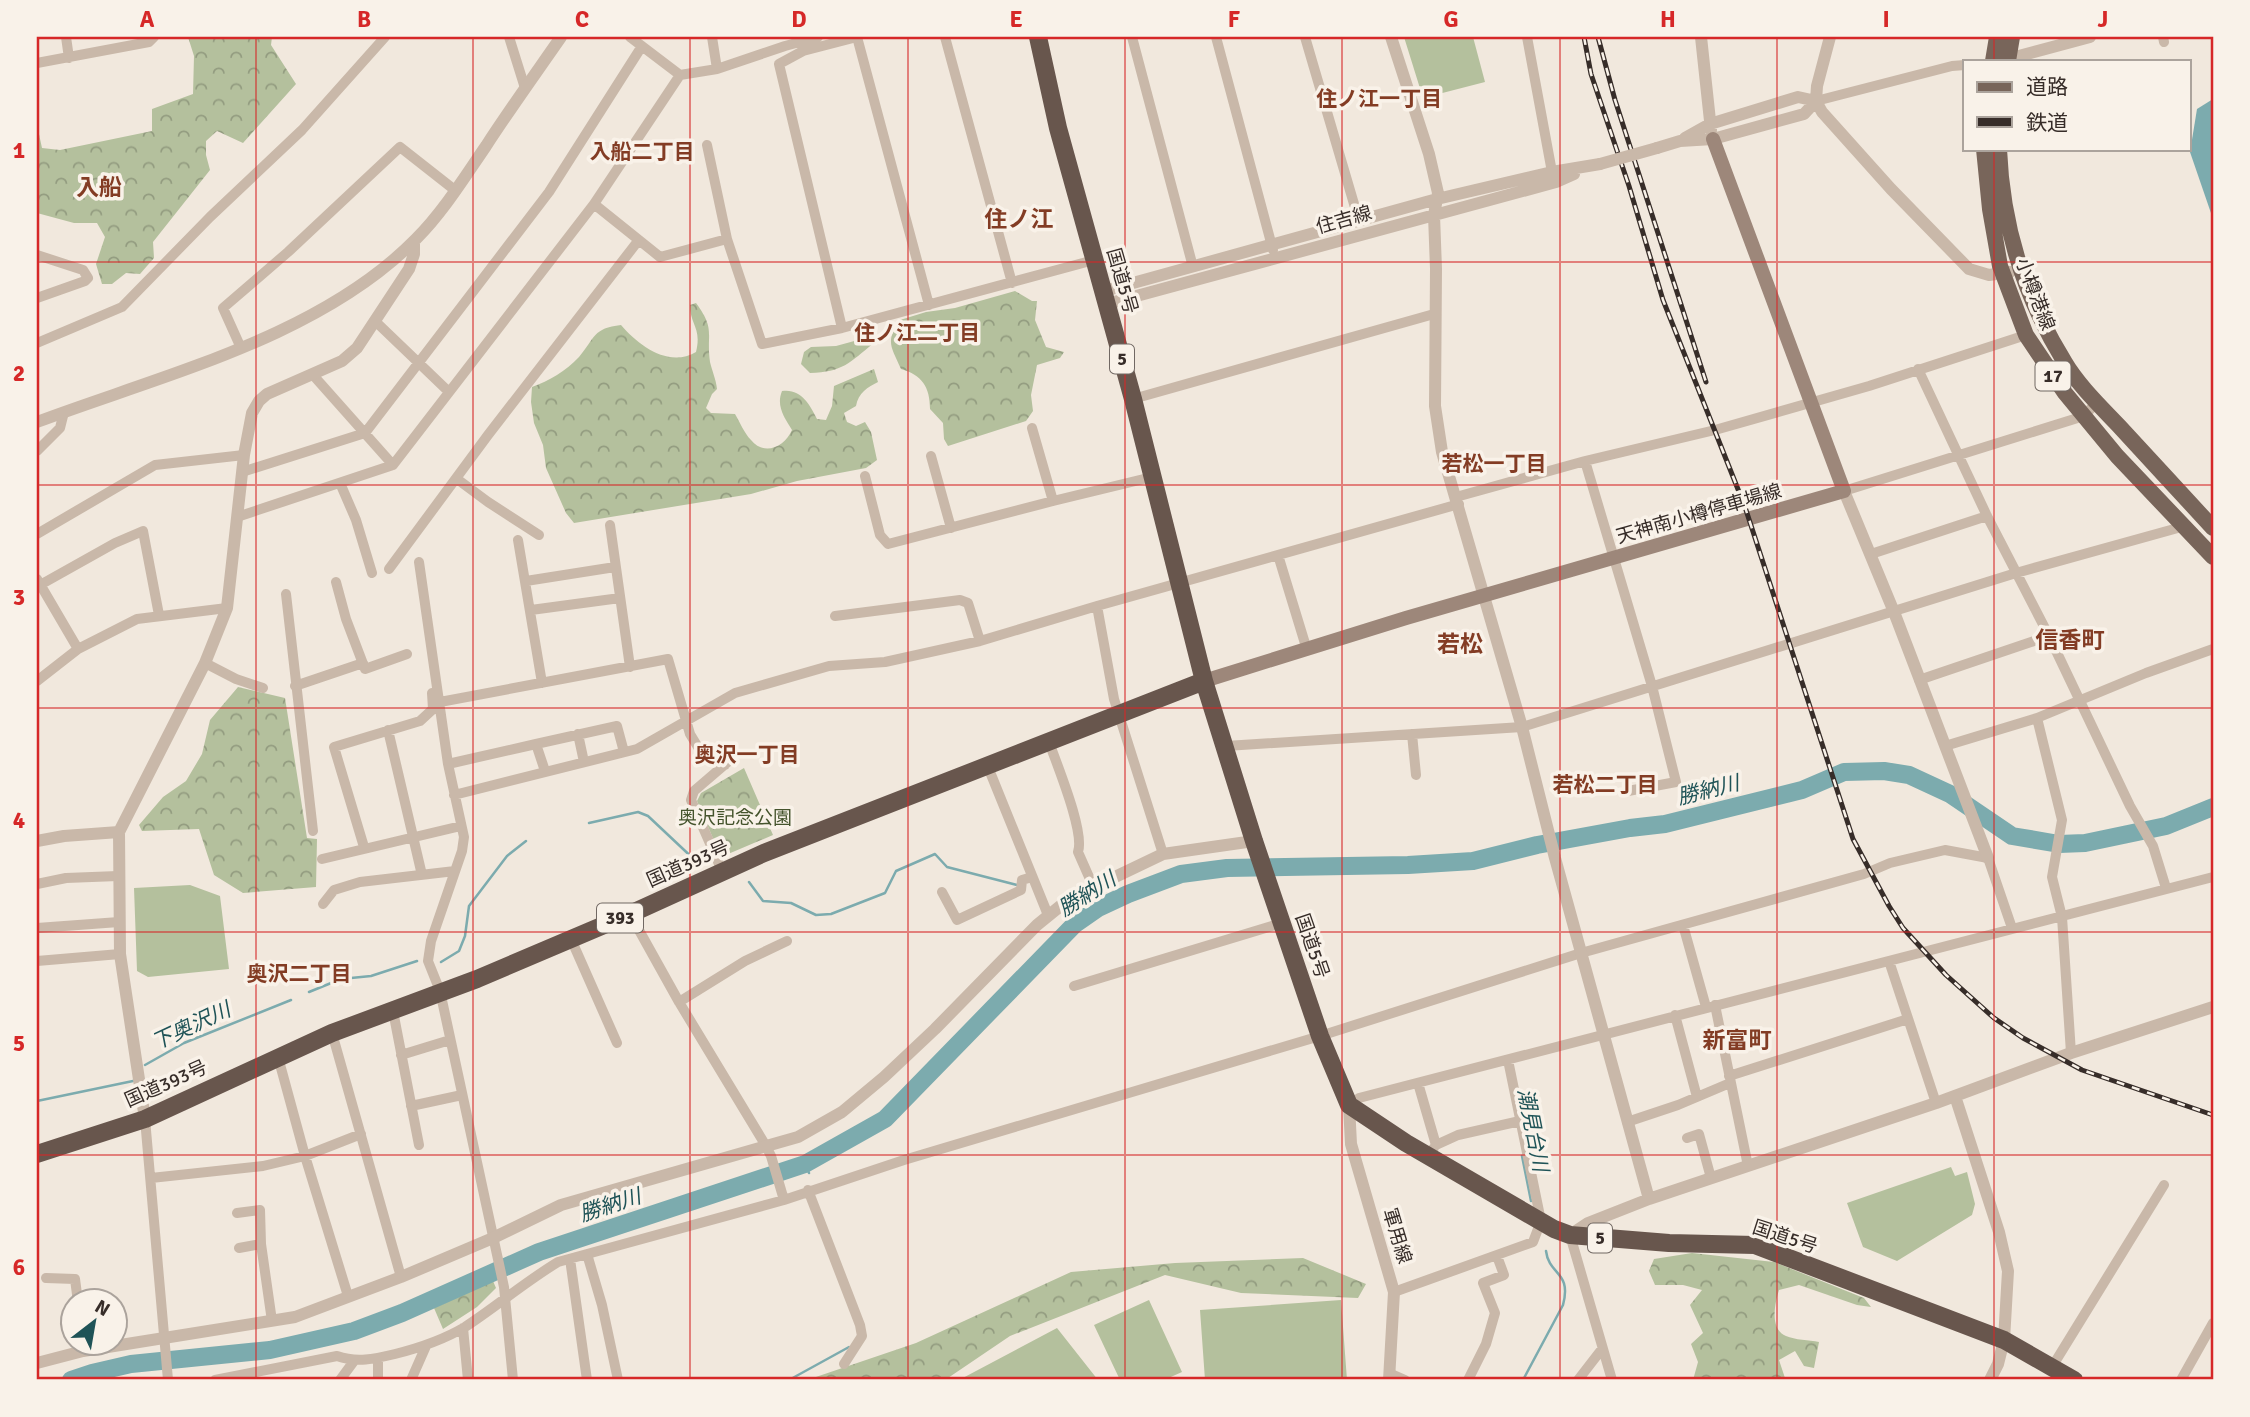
<svg xmlns="http://www.w3.org/2000/svg" width="2250" height="1417" font-family="Signika,'Noto Sans JP',sans-serif">
<defs>
<pattern id="forest-crowns" width="20" height="18" patternUnits="userSpaceOnUse" patternTransform="scale(1.75)"><rect width="20" height="18" fill="#b4c09d"/><path d="M2 6a3 3 0 1 1 6 0M12 15a3 3 0 1 1 6 0" fill="none" stroke="#939c80"/></pattern>
</defs>
<rect width="100%" height="100%" fill="#f1e8dd"/>
<path fill="#b4c09d" d="M 1404,37 L 1473,37 L 1485,82 L 1423,98 Z
M 190,885 L 220,896 L 229,969 L 148,977 L 137,971 L 134,888 Z
M 1951,1167 L 1955,1176 L 1967,1172 L 1975,1204 L 1972,1215 L 1897,1261 L 1863,1247 L 1847,1203 Z
M 1149,1300 L 1182,1372 L 1164,1380 L 1120,1380 L 1094,1325 Z
M 1341,1300 L 1347,1380 L 1205,1380 L 1200,1310 Z
M 1057,1328 L 1098,1380 L 959,1380 Z"/>
<path fill="url(#forest-crowns)" d="M 188,37 L 272,37 L 271,45 L 296,84 L 243,143 L 217,131 L 206,141 L 206,155 L 210,170 L 153,242 L 154,258 L 140,274 L 126,273 L 112,284 L 102,284 L 96,264 L 105,237 L 97,223 L 74,223 L 37,213 L 37,125 L 42,148 L 60,150 L 152,131 L 152,109 L 193,94 L 194,56 Z
M 1015,291 L 1032,301 L 1037,301 L 1035,320 L 1046,347 L 1064,352 L 1060,358 L 1037,365 L 1031,395 L 1033,411 L 1026,421 L 948,446 L 944,439 L 943,423 L 930,409 C 930,387 922,375 901,369 C 891,346 885,342 900,320 L 926,312 L 955,308 Z
M 696,303 C 716,330 706,333 710,362 C 712,371 716,379 717,389 L 712,394 L 706,408 L 711,413 L 735,414 C 740,422 744,433 751,440 C 765,457 785,446 792,430 C 784,417 776,406 782,391 C 800,388 810,404 817,419 L 826,420 L 832,406 L 834,386 L 874,369 L 878,382 C 868,387 858,393 856,406 L 844,413 L 847,422 L 856,426 L 865,422 L 871,432 L 877,460 L 866,468 L 797,481 L 751,494 L 574,523 L 566,513 L 546,468 L 543,445 L 534,423 L 531,402 L 532,387 C 549,381 566,371 579,357 C 595,338 593,328 621,325 C 639,346 669,368 696,352 C 702,328 690,325 690,305 Z
M 869,337 L 873,339 L 874,343 C 849,363 843,372 810,373 L 801,364 L 804,352 L 811,347 L 836,346 Z
M 238,687 L 285,698 L 307,838 L 317,839 L 316,887 L 243,893 L 214,875 L 199,829 L 142,831 L 139,825 L 163,797 L 186,781 L 202,754 L 210,720 Z
M 744,768 L 773,835 L 721,857 L 697,801 L 701,793 Z
M 1692,1253 L 1774,1262 L 1864,1298 L 1871,1307 L 1857,1305 L 1799,1285 L 1779,1290 C 1775,1303 1769,1329 1786,1336 C 1795,1340 1809,1340 1819,1342 L 1814,1368 L 1804,1366 L 1795,1351 L 1779,1360 L 1785,1378 L 1788,1380 L 1693,1380 L 1698,1362 L 1691,1344 L 1703,1333 L 1690,1305 L 1702,1290 L 1683,1285 L 1655,1285 L 1649,1271 L 1654,1259 Z
M 1303,1258 L 1366,1284 L 1358,1298 L 1241,1293 L 1165,1275 L 1010,1336 L 945,1380 L 807,1380 L 916,1343 L 1071,1272 L 1175,1263 Z
M 493,1281 L 496,1288 L 477,1307 L 443,1329 L 434,1308 Z"/>
<path fill="#7cabae" d="M 2213,99 L 2213,219 L 2190,152 L 2197,109 Z"/>
<g fill="none" stroke-linecap="round" stroke-linejoin="round">
<path stroke="#7cabae" stroke-width="2.5" d="M 589,823 L 638,812 L 648,816 L 699,864
M 749,882 L 763,901 L 791,903 L 816,915 L 831,914 L 885,893 L 896,871 L 935,854 L 947,867 L 1017,885
M 441,962 L 459,951 L 465,936 L 469,906 L 507,856 L 526,841
M 309,992 L 341,979 L 371,976 L 417,961
M 145,1065 L 184,1043 L 291,1000
M 37,1101 L 133,1081
M 1522,1156 L 1531,1201
M 805,1164 L 809,1173
M 789,1380 L 849,1347
M 1523,1380 L 1563,1305 C 1572,1271 1549,1276 1546,1251"/>
<path stroke="#7cabae" stroke-width="18" d="M 71,1380 L 92,1373 L 131,1364 L 270,1350 L 354,1331 L 402,1313 L 539,1252 L 805,1164 L 885,1119 L 1075,924 L 1098,908 L 1128,894 L 1181,874 L 1227,868 L 1408,865 L 1473,861 L 1537,845 L 1630,828 L 1665,824 L 1802,790 L 1844,772 L 1884,771 L 1909,775 L 1950,794 L 2012,836 L 2059,844 L 2085,843 L 2166,826 L 2213,807"/>
<path stroke="#c9b8a9" stroke-width="10" d="M 66,37 L 69,58
M 509,37 L 525,88
M 630,37 L 680,75 L 717,69 L 785,46 L 818,37
M 712,37 L 717,69
M 945,37 L 1012,283
M 1132,37 L 1193,267
M 1216,37 L 1273,250
M 1305,37 L 1359,221
M 1527,37 L 1552,172
M 2163,37 L 2164,42
M 37,63 L 149,42 L 154,37
M 1816,101 L 1952,66 L 1965,65
M 707,145 L 727,239 L 762,344 L 842,328 L 1094,260
M 594,204 L 660,257 L 727,239
M 37,255 L 83,270 L 88,278 L 85,281 L 37,298
M 375,321 L 449,392
M 842,328 L 779,64 L 803,51 L 857,37 L 929,305
M 37,343 L 122,307 L 210,217 L 302,130 L 385,37
M 241,348 L 223,308 L 288,252 L 400,147 L 456,191
M 1918,369 L 1987,516 L 2049,636 L 2130,806 L 2153,846 L 2166,888
M 313,375 L 393,465
M 1133,399 L 1434,314
M 1032,428 L 1053,501
M 37,451 L 60,428 L 64,412
M 931,456 L 951,528
M 1585,461 L 1652,686 L 1676,782 L 1628,791
M 242,472 L 365,433 L 549,192 L 642,46
M 865,476 L 880,535 L 888,544 L 1053,501 L 1152,477
M 457,479 L 488,502 L 539,535
M 340,483 L 356,520 L 372,573
M 1844,491 L 2084,416 L 2097,402
M 1456,497 L 1585,461 L 1715,430 L 1869,386 L 2026,335
M 237,517 L 393,465 L 594,204 L 680,75
M 610,525 L 630,667
M 37,534 L 155,465 L 244,455
M 518,540 L 542,683
M 1871,554 L 1987,516
M 1278,555 L 1307,650
M 419,562 L 448,764 L 464,837 L 462,851 L 431,941 L 428,961 L 440,991 L 504,1287 L 513,1380
M 389,569 L 488,435 L 638,241
M 37,579 L 78,649
M 526,581 L 615,567
M 336,582 L 346,619 L 365,669 L 407,654
M 40,585 L 115,543 L 143,531 L 159,615
M 286,594 L 313,831
M 1097,606 L 1114,699 L 1163,854
M 531,610 L 620,598
M 835,616 L 960,600 L 968,603 L 980,641
M 205,663 L 236,679 L 263,688
M 1919,680 L 2049,636
M 37,681 L 78,649 L 137,619 L 227,608
M 295,686 L 363,663
M 440,702 L 668,659 L 690,734 L 704,757 L 725,765
M 2037,718 L 2062,820 L 2052,877 L 2062,917 L 2071,1053
M 388,730 L 422,875
M 578,734 L 584,762
M 1412,734 L 1416,775
M 1049,742 C 1057,765 1085,832 1078,852 L 1093,886
M 536,744 L 617,726 L 624,752
M 1226,746 L 1522,727 L 2016,573 L 2185,526
M 1945,746 L 2037,718 L 2146,673 L 2213,649
M 448,764 L 536,744 L 545,771
M 988,767 L 1048,915
M 454,795 L 637,749 L 735,693 L 829,666 L 885,662 L 980,641 L 1097,606 L 1459,504
M 364,847 L 334,747 L 420,721 L 433,709 L 432,693
M 322,859 L 461,826
M 722,871 L 691,800 L 694,791 L 729,761
M 37,884 L 66,878 L 118,876
M 942,892 L 957,920 L 1021,890 L 1022,880 L 1032,877
M 323,904 L 334,890 L 360,882 L 455,871
M 630,914 L 679,1002 L 766,1146 L 771,1156 L 784,1200
M 1683,925 L 1706,1007
M 37,928 L 119,922
M 571,939 L 617,1043
M 37,961 L 120,954
M 1889,961 L 1936,1103
M 1074,986 L 1282,923
M 679,1002 L 745,961 L 787,941
M 1715,1005 L 1748,1166
M 393,1011 L 419,1145
M 1675,1015 L 1697,1097
M 332,1033 L 401,1277
M 401,1055 L 450,1040
M 278,1057 L 305,1156 L 348,1296
M 1729,1076 L 1908,1019
M 1418,1083 L 1436,1145
M 1349,1105 L 1359,1098 L 2213,877
M 411,1106 L 462,1095
M 145,1119 L 168,1380
M 1627,1122 L 1678,1105 L 1730,1083
M 1687,1138 L 1699,1134 L 1711,1178
M 1429,1154 L 1436,1145 L 1458,1135 L 1520,1121
M 151,1178 L 263,1166 L 305,1156 L 361,1134
M 808,1190 L 860,1325 L 862,1336 L 844,1364
M 237,1213 L 260,1210 L 261,1244
M 1570,1235 L 1612,1380
M 239,1248 L 261,1244 L 272,1321
M 587,1254 L 602,1305 L 618,1380
M 570,1259 L 587,1380
M 46,1278 L 75,1279 L 78,1302
M 1394,1292 L 1533,1242 L 1541,1221 L 1508,1060
M 463,1328 L 468,1380
M 2052,1367 L 2164,1185
M 1389,1373 L 1405,1380
M 215,1380 L 337,1356 C 357,1363 374,1359 395,1354 C 419,1348 443,1340 465,1327 C 497,1306 525,1282 558,1262 L 784,1200 L 904,1160 L 1320,1036 L 1581,953 L 1864,874 L 1890,863 L 1945,850 L 1988,858 L 2012,928
M 340,1380 L 354,1361
M 378,1380 L 378,1358
M 411,1380 L 426,1346
M 1468,1380 L 1486,1344 L 1495,1313 L 1483,1283 L 1504,1275 L 1497,1256
M 1578,1380 L 1602,1349
M 2181,1380 L 2213,1323"/>
<path stroke="#c9b8a9" stroke-width="12" d="M 1391,37 L 1429,154 L 1438,193 L 1434,215 L 1436,269 L 1435,406 L 1442,452 L 1522,727 L 1555,858 L 1649,1199
M 1701,37 L 1711,130
M 1830,37 L 1817,86 L 1816,101 L 1822,112 L 1891,189 L 1969,269 L 1989,275 L 2010,272
M 2000,61 L 2090,37
M 1685,138 L 1710,124 L 1798,97 L 1816,101
M 1657,148 L 1680,141 L 1713,139 L 1804,114 L 1816,101
M 1104,291 L 1437,199 L 1552,172 L 1600,164
M 1107,304 L 1556,182 L 1574,174
M 37,422 C 162,375 320,337 416,239 C 443,212 464,178 486,146 C 510,109 536,73 561,37
M 1844,491 L 1894,612 L 1988,858
M 37,841 L 64,836 L 119,832
M 1955,1096 L 1999,1232 L 2008,1271 L 2004,1340 L 1998,1364 L 1990,1380
M 1349,1105 L 1351,1144 L 1394,1292 L 1389,1380
M 145,1119 L 120,954 L 119,832 L 205,663 L 227,608 L 244,455 L 252,413 L 259,401 L 267,394 L 342,361 L 357,348 L 409,269 L 414,254 L 414,241
M 1570,1235 L 1588,1223 L 1649,1199 L 1936,1103 L 2071,1053 L 2213,1007
M 37,1363 L 83,1351 L 295,1317 L 401,1277 L 493,1238 L 561,1205 L 798,1137 L 842,1112 L 884,1077 L 935,1029 L 1037,925 L 1069,899 L 1163,854 L 1254,841"/>
<path stroke="#9d877a" stroke-width="14" d="M 1204,681 L 1406,618 L 1844,491 L 1713,139"/>
<path stroke="#78655a" stroke-width="16" d="M 1993,61 L 1997,37
M 2008,61 L 2012,37
M 1984,149 L 1990,209 L 2000,266 L 2026,335 L 2065,393 L 2117,456 L 2213,557
M 1999,149 C 2002,225 2024,296 2064,361 C 2078,385 2100,406 2119,426 C 2150,460 2182,494 2213,528"/>
<path stroke="#68564d" stroke-width="18" d="M 1038,37 L 1058,128 L 1133,399 L 1204,681 L 1254,841 L 1320,1036 L 1349,1105 L 1406,1143 L 1554,1229 L 1570,1235 L 1669,1243 L 1755,1245 L 2004,1340 L 2074,1380
M 37,1154 L 145,1119 L 332,1033 L 477,979 L 630,914 L 764,853 L 1204,681"/>
<defs>
<path id="rail" d="M 1584,37 L 1591,74 L 1629,186 L 1663,300 L 1745,507 L 1853,839 L 1889,906 L 1903,928 L 1946,975 L 1994,1018 L 2023,1038 L 2082,1070 L 2213,1115
M 1598,37 L 1615,100 L 1706,382"/>
</defs>
<use href="#rail" stroke="#372d29" stroke-width="5"/>
<use href="#rail" stroke="#f9f2e9" stroke-width="2.5" stroke-dasharray="8" stroke-linecap="butt"/>
<path stroke="#c9b8a9" stroke-width="12" d="M 1600,164 L 1657,148"/>
</g>
<path fill="none" stroke="#d62828" stroke-width="2" stroke-opacity="0.55" d="M 256,37 L 256,1380M 473,37 L 473,1380M 690,37 L 690,1380M 908,37 L 908,1380M 1125,37 L 1125,1380M 1342,37 L 1342,1380M 1560,37 L 1560,1380M 1777,37 L 1777,1380M 1994,37 L 1994,61M 1994,149 L 1994,1380M 37,262 L 2213,262M 37,485 L 2213,485M 37,708 L 2213,708M 37,932 L 2213,932M 37,1155 L 2213,1155"/>
<g text-anchor="middle" dominant-baseline="central" stroke-width="7" stroke-linejoin="round" paint-order="stroke">
<g fill="#f9f2e9" stroke="#716863" stroke-width="2">
<rect x="1110" y="344.5" width="24" height="29" rx="5"/>
<rect x="2035.5" y="361.5" width="35" height="29" rx="5"/>
<rect x="597" y="903.5" width="46" height="29" rx="5"/>
<rect x="1588" y="1223.5" width="24" height="29" rx="5"/>
</g>
<g font-size="18" font-weight="bold" fill="#372d29">
<text x="1122" y="359">5</text>
<text x="2053" y="376">17</text>
<text x="620" y="918">393</text>
<text x="1600" y="1238">5</text>
</g>
<g font-size="19" fill="#372d29" stroke="#f9f2e9">
<text transform="translate(1344 220) rotate(-16)">住吉線</text>
<text transform="translate(1122 281) rotate(74)">国道5号</text>
<text transform="translate(2035 294) rotate(69)">小樽港線</text>
<text transform="translate(1699 514) rotate(-16)">天神南小樽停車場線</text>
<text transform="translate(688 864) rotate(-24)">国道393号</text>
<text transform="translate(1312 946) rotate(71)">国道5号</text>
<text transform="translate(166 1084) rotate(-24)">国道393号</text>
<text transform="translate(1397 1236) rotate(73)">軍用線</text>
<text transform="translate(1785 1237) rotate(18)">国道5号</text>
</g>
<g font-size="19" fill="#45542d" stroke="#f9f2e9">
<text x="735" y="818">奥沢記念公園</text>
</g>
<g font-size="21" font-weight="bold" fill="#833c24" stroke="#f9f2e9">
<text x="1379" y="99">住ノ江一丁目</text>
<text x="642" y="152">入船二丁目</text>
<text x="917" y="333">住ノ江二丁目</text>
<text x="1494" y="464">若松一丁目</text>
<text x="747" y="755">奥沢一丁目</text>
<text x="1605" y="785">若松二丁目</text>
<text x="299" y="974">奥沢二丁目</text>
</g>
<g font-size="21" font-style="italic" fill="#1f5357" stroke="#f9f2e9">
<text transform="translate(1708 790) rotate(-14)">勝納川</text>
<text transform="translate(1087 894) rotate(-32)">勝納川</text>
<text transform="translate(191 1026) rotate(-25)">下奥沢川</text>
<text transform="translate(1533 1130) rotate(79)">潮見台川</text>
<text transform="translate(610 1205) rotate(-18)">勝納川</text>
</g>
<g font-size="23" font-weight="bold" fill="#833c24" stroke="#f9f2e9">
<text x="99" y="187">入船</text>
<text x="1019" y="219">住ノ江</text>
<text x="2070" y="640">信香町</text>
<text x="1460" y="644">若松</text>
<text x="1737" y="1040">新富町</text>
</g>
</g>
<rect width="2250" height="1417" fill="none" stroke="#f9f2e9" stroke-width="77"/>
<rect x="1963" y="60" width="228" height="91" fill="#f9f2e9" stroke="#aba39c" stroke-width="2"/>
<rect x="1977" y="82" width="35" height="10" fill="#78655a" stroke="#aba39c" stroke-width="2"/>
<text x="2026" y="94" font-size="21" fill="#372d29">道路</text>
<rect x="1977" y="117" width="35" height="10" fill="#372d29" stroke="#aba39c" stroke-width="2"/>
<text x="2026" y="130" font-size="21" fill="#372d29">鉄道</text>
<g transform="translate(94 1322) rotate(31)"><circle r="33" fill="#f9f2e9" stroke="#aba39c" stroke-width="2"/>
<path d="M0-5L12 26L0 18L-12 26Z" fill="#1f5357"/>
<text y="-10" font-size="19" font-weight="bold" text-anchor="middle" fill="#372d29">N</text>
</g>
<rect x="38" y="38" width="2174" height="1340" fill="none" stroke="#d62828" stroke-width="2.5"/>
<g font-size="23" text-anchor="middle" font-weight="bold" fill="#d62828">
<text x="147" y="27">A</text>
<text x="364" y="27">B</text>
<text x="582" y="27">C</text>
<text x="799" y="27">D</text>
<text x="1016" y="27">E</text>
<text x="1234" y="27">F</text>
<text x="1451" y="27">G</text>
<text x="1668" y="27">H</text>
<text x="1886" y="27">I</text>
<text x="2103" y="27">J</text>
<text x="19" y="158">1</text>
<text x="19" y="381">2</text>
<text x="19" y="605">3</text>
<text x="19" y="828">4</text>
<text x="19" y="1051">5</text>
<text x="19" y="1275">6</text>
</g>
</svg>
